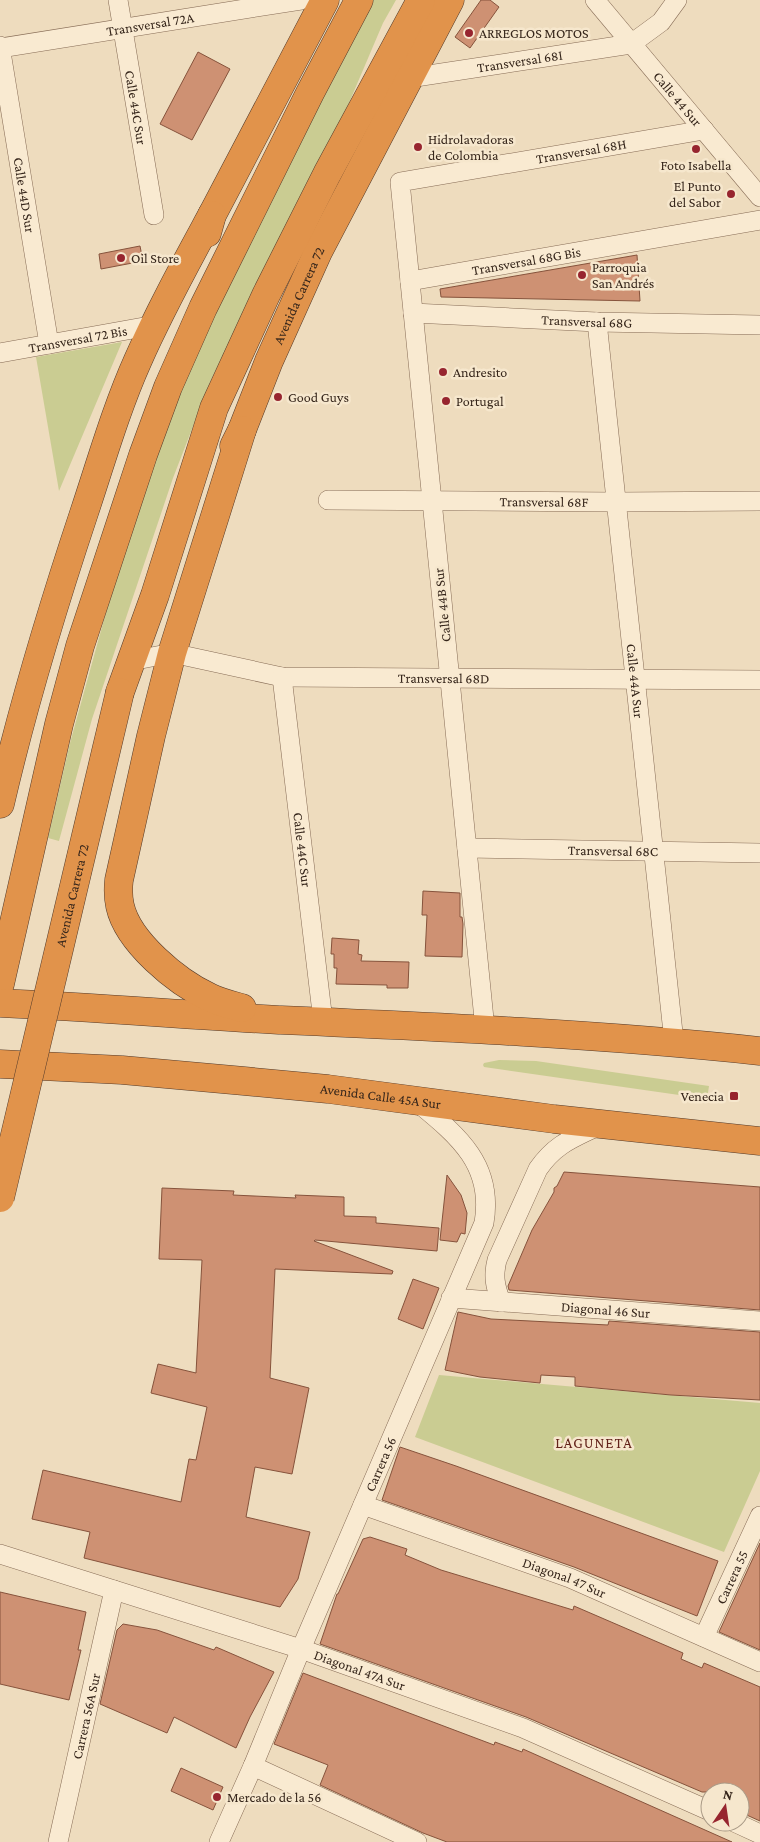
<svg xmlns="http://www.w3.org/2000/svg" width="760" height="1842" font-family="'Crimson Pro',serif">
<rect width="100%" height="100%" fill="#eedcbe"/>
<path fill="#cacc92" d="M 372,0 L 396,0 L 383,23 L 340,124 L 291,215 L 211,380 L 173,478 L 92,719 L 59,841 L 48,838 L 70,743 L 116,576 L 179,391 L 219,293 Z
M 122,342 L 59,491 L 36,357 Z
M 499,1060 L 536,1061 L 709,1086 L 707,1099 L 484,1067 L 483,1065 L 484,1063 Z
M 439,1375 L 760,1403 L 760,1471 L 724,1552 L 415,1437 Z"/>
<path fill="#ce9173" stroke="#86533c" d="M 481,0 L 490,0 L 499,7 L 470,48 L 455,37 Z
M 198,52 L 230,69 L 192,140 L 160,124 Z
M 140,246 L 143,261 L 101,269 L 99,254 Z
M 637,255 L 640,301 L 441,297 L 440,289 Z
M 423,891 L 460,893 L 460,917 L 462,917 L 463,924 L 462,957 L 425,956 L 427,915 L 422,915 Z
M 332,938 L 359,940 L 358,954 L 362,955 L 361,961 L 409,962 L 408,988 L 387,988 L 387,985 L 336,984 L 337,968 L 334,968 L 334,954 L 331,954 Z
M 564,1172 L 760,1187 L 760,1310 L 509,1290 L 508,1286 L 532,1230 L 554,1192 L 554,1188 L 557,1186 Z
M 447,1175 L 461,1195 L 467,1213 L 465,1234 L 461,1233 L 457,1242 L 440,1240 Z
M 162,1188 L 234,1191 L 233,1195 L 296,1198 L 295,1195 L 344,1197 L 344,1216 L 376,1217 L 376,1223 L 439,1228 L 437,1251 L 315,1240 L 314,1241 L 393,1271 L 392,1274 L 275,1269 L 270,1378 L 309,1388 L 292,1474 L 255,1467 L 246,1517 L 310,1532 L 298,1579 L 280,1607 L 84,1558 L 90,1532 L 32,1519 L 43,1470 L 181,1502 L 189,1459 L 196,1460 L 207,1407 L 151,1393 L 158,1364 L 196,1373 L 202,1260 L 159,1259 Z
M 413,1279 L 439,1288 L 423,1329 L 398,1319 Z
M 458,1312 L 491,1319 L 608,1325 L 609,1321 L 760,1332 L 760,1400 L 671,1395 L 575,1386 L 575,1377 L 541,1375 L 540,1383 L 480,1377 L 445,1370 Z
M 400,1447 L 456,1466 L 718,1561 L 697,1616 L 574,1567 L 382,1500 Z
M 370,1537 L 407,1549 L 405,1555 L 441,1570 L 573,1610 L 574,1606 L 683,1653 L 681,1659 L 702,1668 L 704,1663 L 760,1687 L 760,1821 L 740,1812 L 740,1792 L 702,1792 L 526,1717 L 320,1644 L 337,1594 L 338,1594 L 363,1539 Z
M 760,1543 L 760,1650 L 719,1632 Z
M 0,1592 L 86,1612 L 78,1650 L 81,1650 L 69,1700 L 0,1684 Z
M 123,1624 L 157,1630 L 214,1650 L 216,1647 L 274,1672 L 250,1717 L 236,1748 L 174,1717 L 167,1733 L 100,1704 L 117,1630 Z
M 303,1673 L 494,1745 L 495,1742 L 522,1752 L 523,1749 L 732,1842 L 447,1842 L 423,1833 L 320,1785 L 328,1765 L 274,1744 Z
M 181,1768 L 223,1787 L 213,1810 L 171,1791 Z"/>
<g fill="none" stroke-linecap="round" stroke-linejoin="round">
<defs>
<g id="minor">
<path id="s1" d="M 118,0 L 154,215"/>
<path id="s2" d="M 595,0 L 760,197"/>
<path id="s3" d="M 0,46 L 49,344"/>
<path id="s4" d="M 0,48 L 301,0"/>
<path id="s5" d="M 409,78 L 631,44 L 661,22 L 677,0"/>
<path id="s6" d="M 410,281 L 760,220"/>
<path id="s7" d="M 413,313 L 597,322 L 760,325"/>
<path id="s8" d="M 597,322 L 674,1042"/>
<path id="s9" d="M 0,353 L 155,325"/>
<path id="s10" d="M 328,500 L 616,502 L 760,501"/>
<path id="s11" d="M 131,661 L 172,653 L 282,677 L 760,680"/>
<path id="s12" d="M 282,677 L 323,1021"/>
<path id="s13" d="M 467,848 L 760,853"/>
<path id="s14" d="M 485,1029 L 400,182 L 704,130"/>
<path id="s15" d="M 451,1298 L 760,1321"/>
<path d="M 501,1302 C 495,1286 493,1276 497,1260 L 538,1169 C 556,1143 574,1138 600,1125"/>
<path id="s16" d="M 363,1505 L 570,1578 L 760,1662"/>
<path id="s17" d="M 0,1554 L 301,1649 L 523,1728 L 710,1811"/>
<path id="s18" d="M 704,1637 L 760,1516"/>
<path d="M 253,1766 L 417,1842"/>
<path d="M 734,1822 L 760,1834"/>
<path id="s19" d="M 58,1842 L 114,1590"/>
<path id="s20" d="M 219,1842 L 253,1766 L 301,1649 L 484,1223 C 494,1164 457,1135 417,1102"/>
</g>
<g id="highway">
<path d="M 207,233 L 212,215 L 325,0"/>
<path id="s21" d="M 234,446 L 242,430 L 269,361 L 318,252 L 450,0"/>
<path d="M 120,692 L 155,595 L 214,408 L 266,295 L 327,174 L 421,0"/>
<path d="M 0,804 C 23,705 52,609 84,513 C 101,462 116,409 138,360 C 160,310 186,263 212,215"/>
<path d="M 0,984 L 59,724 L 80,646 L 143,455 L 168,387 L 203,308 L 310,93 L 359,0"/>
<path d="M 0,1003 C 93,1007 186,1015 279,1020 C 439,1027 600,1034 760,1051"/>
<path d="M 242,1008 C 231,1005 219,1002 209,997 C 177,982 128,942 120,906 C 118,897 118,889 119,880 L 151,736 L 172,653 L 242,430"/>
<path id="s22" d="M 0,1064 L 122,1070 L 244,1081 L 328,1089 L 554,1119 L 760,1141"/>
</g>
</defs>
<use href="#minor" stroke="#876c56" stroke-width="20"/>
<use href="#highway" stroke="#543b2b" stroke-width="29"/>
<use href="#minor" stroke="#f9ead1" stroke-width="19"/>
<use href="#highway" stroke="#e1934b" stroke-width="28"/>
<defs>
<g id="highway-bridge">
<path id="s23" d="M 0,1198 L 120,692"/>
</g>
</defs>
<use href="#highway-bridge" stroke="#543b2b" stroke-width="29" stroke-linecap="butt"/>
<use href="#highway-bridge" stroke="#e1934b" stroke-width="28"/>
</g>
<g fill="#97252f" stroke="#f6e7cd" stroke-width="2">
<circle cx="469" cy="33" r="5"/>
<circle cx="418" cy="147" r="5"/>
<circle cx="696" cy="149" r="5"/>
<circle cx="731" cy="194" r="5"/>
<circle cx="121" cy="258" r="5"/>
<circle cx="582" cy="275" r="5"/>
<circle cx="443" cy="372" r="5"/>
<circle cx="278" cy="397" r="5"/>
<circle cx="446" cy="401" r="5"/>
<rect x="729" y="1091" width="10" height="10" rx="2.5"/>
<circle cx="217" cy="1797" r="5"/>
</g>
<g text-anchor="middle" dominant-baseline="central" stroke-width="5" stroke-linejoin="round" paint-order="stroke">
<g font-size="14" fill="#36261b" stroke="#f6e7cd">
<text stroke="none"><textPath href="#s4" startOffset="152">Transversal 72A</textPath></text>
<text stroke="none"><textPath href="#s5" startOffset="112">Transversal 68I</textPath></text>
<text stroke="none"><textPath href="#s2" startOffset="129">Calle 44 Sur</textPath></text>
<text stroke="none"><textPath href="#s1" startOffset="109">Calle 44C Sur</textPath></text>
<text stroke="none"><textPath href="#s14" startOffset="1035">Transversal 68H</textPath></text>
<text stroke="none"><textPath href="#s3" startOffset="151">Calle 44D Sur</textPath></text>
<text stroke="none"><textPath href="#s6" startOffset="118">Transversal 68G Bis</textPath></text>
<text stroke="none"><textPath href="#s21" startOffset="164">Avenida Carrera 72</textPath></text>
<text stroke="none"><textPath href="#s7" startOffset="174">Transversal 68G</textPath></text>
<text stroke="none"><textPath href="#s9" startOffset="79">Transversal 72 Bis</textPath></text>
<text stroke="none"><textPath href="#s10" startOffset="216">Transversal 68F</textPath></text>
<text transform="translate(442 605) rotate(-96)">Calle 44B Sur</text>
<text stroke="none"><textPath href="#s11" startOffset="316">Transversal 68D</textPath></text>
<text stroke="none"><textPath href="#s8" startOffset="361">Calle 44A Sur</textPath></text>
<text stroke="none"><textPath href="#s12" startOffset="174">Calle 44C Sur</textPath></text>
<text stroke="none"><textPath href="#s13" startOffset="146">Transversal 68C</textPath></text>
<text stroke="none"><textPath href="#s23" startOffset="311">Avenida Carrera 72</textPath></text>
<text stroke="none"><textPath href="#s22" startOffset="382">Avenida Calle 45A Sur</textPath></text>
<text stroke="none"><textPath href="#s15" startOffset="155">Diagonal 46 Sur</textPath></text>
<text stroke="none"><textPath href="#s20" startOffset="411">Carrera 56</textPath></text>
<text stroke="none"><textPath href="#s18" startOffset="66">Carrera 55</textPath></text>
<text stroke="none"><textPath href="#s16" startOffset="214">Diagonal 47 Sur</textPath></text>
<text stroke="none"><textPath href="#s17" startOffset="378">Diagonal 47A Sur</textPath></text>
<text stroke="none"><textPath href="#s19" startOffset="129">Carrera 56A Sur</textPath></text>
</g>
<g font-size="14" fill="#36261b" stroke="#f6e7cd" text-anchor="start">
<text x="479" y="33">ARREGLOS MOTOS</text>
<text x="428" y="139">Hidrolavadoras<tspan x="428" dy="16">de Colombia</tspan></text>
<text x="696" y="165" text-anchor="middle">Foto Isabella</text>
<text x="721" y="186" text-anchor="end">El Punto<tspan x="721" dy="16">del Sabor</tspan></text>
<text x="131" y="258">Oil Store</text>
<text x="592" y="267">Parroquia<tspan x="592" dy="16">San Andrés</tspan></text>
<text x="453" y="372">Andresito</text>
<text x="288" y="397">Good Guys</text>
<text x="456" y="401">Portugal</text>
<text x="724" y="1096" text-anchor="end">Venecia</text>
<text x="227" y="1797">Mercado de la 56</text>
</g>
<g font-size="15" letter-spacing="1" fill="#63231a" stroke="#f6e7cd">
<text x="594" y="1443">LAGUNETA</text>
</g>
</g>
<g transform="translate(725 1807) rotate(13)"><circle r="24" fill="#f6e7cd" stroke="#a99a86"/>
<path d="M0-4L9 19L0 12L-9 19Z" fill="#97252f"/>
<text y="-8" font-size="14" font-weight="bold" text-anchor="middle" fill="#36261b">N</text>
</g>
</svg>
